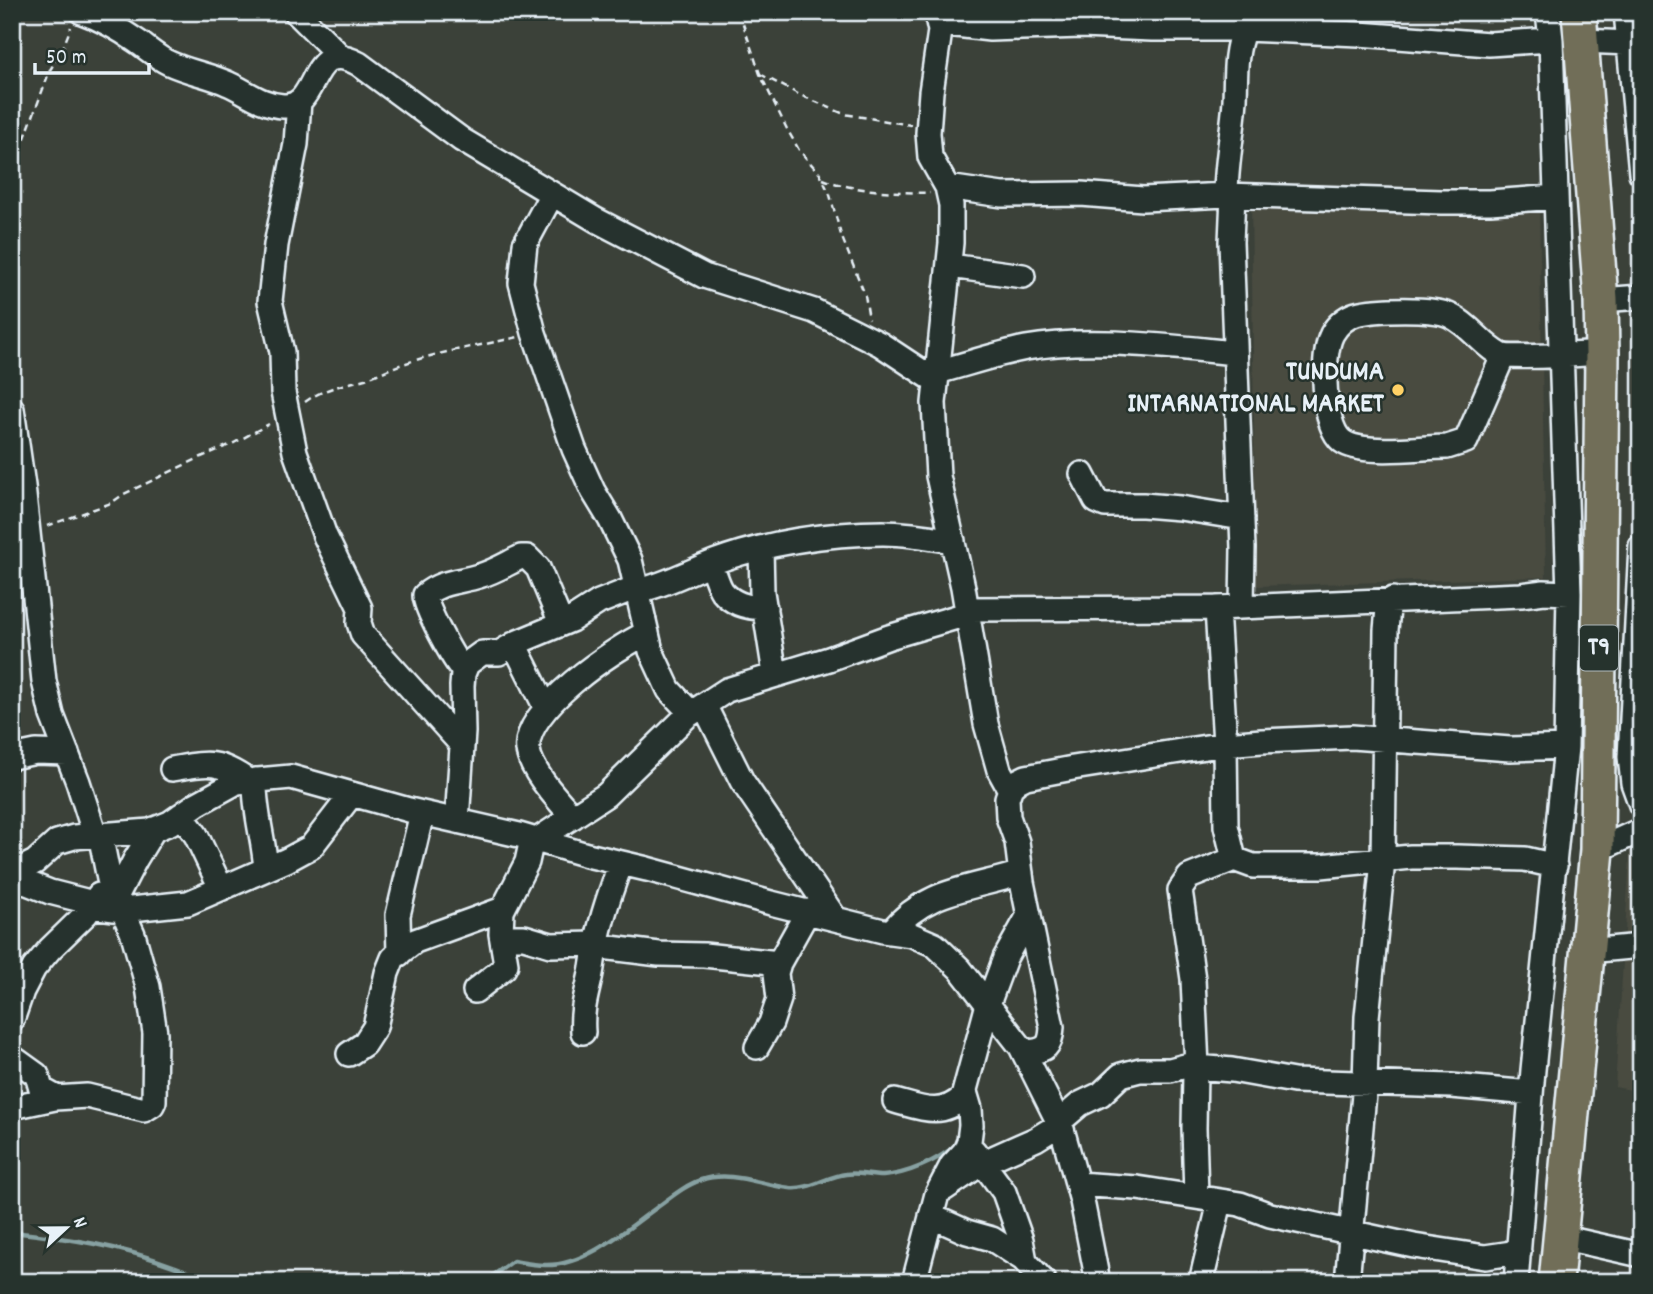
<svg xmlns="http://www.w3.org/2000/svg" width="1653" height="1294" font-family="Dekko,sans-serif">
<rect width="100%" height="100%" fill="#3b4139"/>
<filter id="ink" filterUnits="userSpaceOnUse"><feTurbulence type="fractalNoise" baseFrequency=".0143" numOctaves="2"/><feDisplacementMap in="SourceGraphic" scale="14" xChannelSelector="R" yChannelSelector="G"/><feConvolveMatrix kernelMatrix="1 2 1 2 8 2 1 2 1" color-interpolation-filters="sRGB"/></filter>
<g filter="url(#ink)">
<path fill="#494b41" d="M 1251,197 L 1539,204 L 1546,577 L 1256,586 Z
M 1641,683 L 1641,1092 L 1615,1087 Z"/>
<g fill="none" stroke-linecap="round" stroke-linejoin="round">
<path stroke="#87a1a2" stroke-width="4.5" d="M 12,1232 C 68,1238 120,1246 173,1266 C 186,1271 201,1275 213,1282
M 484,1282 L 513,1261 C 524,1263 535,1265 545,1265 C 585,1266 626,1230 656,1208 C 670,1198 685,1185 701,1180 C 732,1170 760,1185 790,1188 C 809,1190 828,1176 846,1174 C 858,1172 871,1176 883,1176 C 908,1174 937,1161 956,1145"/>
<defs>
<path id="minor" d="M 82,12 C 102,19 121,30 138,42 C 148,49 158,58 169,63 C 188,72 210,75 229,84 C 247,92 262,105 283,106 C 321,109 307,36 359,64 L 462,140 L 596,220 L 704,276 L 814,311 L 880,344 L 936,381
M 296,12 L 341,57
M 936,12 L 940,31 L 931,92 L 928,133 L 930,157 L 947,187 L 951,205 L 951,243 L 934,403 L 938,476 L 963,587 L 986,724 L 999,770 L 1010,790
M 1626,12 L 1641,173
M 939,23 L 990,29 L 1081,26 L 1152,29 L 1244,29 L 1359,34 L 1489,44 L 1551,40
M 1582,41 L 1630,43 L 1641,41
M 299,101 L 296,144 L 276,245 L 270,301 L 282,352 L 283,392 L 295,452 L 325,536 L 360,608 L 359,623 L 363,635 L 462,745
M 947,187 L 1002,195 L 1081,194 L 1143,199 L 1226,195 L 1441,202 L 1490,202 L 1556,197
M 552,194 L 525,244 L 521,283 L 534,333 L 574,449 L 593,491 L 610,519 L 630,560 L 651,651 L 669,690 L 691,713
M 1226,195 C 1226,163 1233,132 1235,100 C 1236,76 1234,53 1244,29
M 1233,195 L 1231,242 L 1243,548 L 1242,605
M 950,266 L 1023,276
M 1601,300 L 1641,297
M 1503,356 L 1466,441 L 1447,447 C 1421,447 1362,456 1342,441 C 1322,425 1321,355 1332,334 C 1337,325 1346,317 1356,314 C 1375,309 1434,307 1451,316 C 1470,325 1483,346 1501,355 C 1509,359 1587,354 1602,353
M 937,372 C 967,364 996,354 1026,348 C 1089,336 1172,347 1235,353
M 12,409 L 23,486 L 44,681 L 52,715 L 78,782 L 95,835
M 1082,474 L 1096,501 L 1105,505 L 1143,505 L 1180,508 L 1242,518
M 1641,546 L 1630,757 L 1633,783 L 1641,805
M 761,548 L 762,592 L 775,674
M 710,564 C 715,572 717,584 722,591 C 733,605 749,608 765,608
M 638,591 C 665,585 688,572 714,562 C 764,543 829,533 883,533 C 906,533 930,537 953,541
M 1217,608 L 1225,744 L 1226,826 L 1234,859 L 1253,866 L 1321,866 L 1411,857 L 1457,857 L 1525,859 L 1555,866
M 966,609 L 1217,608 L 1521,595 L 1544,592 L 1569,593
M 514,644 L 546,708
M 464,671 C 454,661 424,606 425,595 C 441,581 460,582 479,576 C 494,572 508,563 521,557 L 527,557 L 538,568 L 561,623
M 704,705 L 742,781 L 835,918
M 12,757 L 36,752 L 67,753
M 172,769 C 207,763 217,759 248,781
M 255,780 C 254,811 264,839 266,869
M 181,815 L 196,835 L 221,888
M 573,817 C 559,801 531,772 528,750 C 522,710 615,648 647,633
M 457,821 L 463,732 L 462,686 L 463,674 L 467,664 L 482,653 L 499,653 L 518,642 L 571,620 L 599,602 L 637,587
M 537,840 L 606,795 L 687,716 L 727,690 L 829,659 L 889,637 L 967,614
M 1597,850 L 1641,830
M 12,874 L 35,862 L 57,842 L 74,837 L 150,831 L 170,823 L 197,804 L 237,782 L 291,777 L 409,810 L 519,835 L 587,855 L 647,869 L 771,903 L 883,931 L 912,935 L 935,945 L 960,969 L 1021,1047 L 1027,1052 C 1046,1051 1051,1046 1052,1027 L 1022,882 L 1017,842 L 1008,817 L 1007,798 L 1011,787 L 1018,781 L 1026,777 L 1073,768 L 1225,744 L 1262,741 L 1352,737 L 1510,749 L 1566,747
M 12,877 L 50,892 L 93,903
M 116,897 L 135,860 L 154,829
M 91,906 L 122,910 L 188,903 L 287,860 L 311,847 L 352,794
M 891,932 C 925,889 972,889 1021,873
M 502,937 L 524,937 L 551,945 L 595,944
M 594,946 L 659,954 L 704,955 L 779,963
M 1587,951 L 1641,946
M 399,954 L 398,915 L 422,813
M 475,991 L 504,968 L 506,964 L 501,934 L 502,910
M 12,1020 L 22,991 L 34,968 L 50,949 L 86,914 L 99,895
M 583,1032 C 581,1006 588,992 592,968 C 597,931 608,898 621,863
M 757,1047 L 771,1023 L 779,999 L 776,973 L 779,963 L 808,911
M 1021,1047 L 1062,1129 L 1082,1201 L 1098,1282
M 349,1054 L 364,1044 L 375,1027 L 387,973 L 393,958 L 415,941 L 503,909 L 527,862 L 532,839
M 12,1057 L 37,1075 L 41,1089 L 57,1098
M 1197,1067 L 1232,1070 L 1294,1081 L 1451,1086 L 1531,1093
M 895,1101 C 921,1108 941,1118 963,1097 L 988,1004 L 1005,958 L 1029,915
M 12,1107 L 55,1098 L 87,1096 L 144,1110 L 152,1105 L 154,1101 L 155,1033 L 148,987 L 133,934 L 109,879 L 100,834
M 1059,1122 L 1080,1104 L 1101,1094 L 1121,1075 L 1140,1070 L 1170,1070 L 1197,1063
M 974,1151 L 1004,1192 L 1021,1240 L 1025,1261
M 1077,1184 L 1137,1188 L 1240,1204 L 1270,1215 L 1414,1246 L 1485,1257 L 1519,1252
M 944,1189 L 982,1163 L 1036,1139 L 1060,1124
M 1196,1196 L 1194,1128 L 1195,1072 L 1197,1067 L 1193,979 L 1180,890 L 1189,877 L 1234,859
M 931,1216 L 967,1232 L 992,1239 L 1023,1259 L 1044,1282
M 1560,1237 L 1641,1255
M 914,1282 L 937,1194 L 952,1165 L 965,1151 L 969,1141 L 971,1125 L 970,1109 L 965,1092
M 1201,1282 L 1220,1202
M 1347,1282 L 1365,1083 L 1367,1017 L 1383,861 L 1386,630 L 1388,609 L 1393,599
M 1516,1282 L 1533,1070 L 1566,747 L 1569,593 L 1551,40 L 1548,12"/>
<path id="highway" d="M 1556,1282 L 1597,850 L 1602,353 L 1601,300 L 1579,12"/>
</defs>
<use href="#minor" stroke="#e8f1f8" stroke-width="28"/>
<use href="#highway" stroke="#e8f1f8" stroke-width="38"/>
<path stroke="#e8f1f8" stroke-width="2.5" stroke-dasharray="7 5" stroke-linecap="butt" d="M 739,12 L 760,74 L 787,129 L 799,150 L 820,174 L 830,195 L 841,235 L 865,295 L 869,319
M 760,74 L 800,95 L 844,114 L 911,125
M 12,173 L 50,70 L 62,50 L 71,27
M 823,179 C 855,192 896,192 930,193
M 305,402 C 324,388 343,385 365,379 C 379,374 392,367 406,363 C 443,351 480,346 518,337
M 47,526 L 111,503 L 124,494 L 197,459 L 234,443 L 269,424"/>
<use href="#minor" stroke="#26332d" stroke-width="23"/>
<use href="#highway" stroke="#716e59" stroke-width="33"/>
</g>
</g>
<circle fill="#ffd166" stroke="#26332d" stroke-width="2.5" cx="1398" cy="390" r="7"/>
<g text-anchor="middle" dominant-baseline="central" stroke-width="5" stroke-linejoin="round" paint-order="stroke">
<rect fill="#26332d" stroke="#aeb8bb" stroke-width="2" x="1580" y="625.5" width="38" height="45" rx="5"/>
<g font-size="26" font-weight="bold" fill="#e8f1f8">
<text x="1599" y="648">T9</text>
</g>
<g font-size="28" font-weight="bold" fill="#e8f1f8" stroke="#26332d" text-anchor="end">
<text x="1384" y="374">TUNDUMA<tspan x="1384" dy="32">INTARNATIONAL MARKET</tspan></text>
</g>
</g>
<rect width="1653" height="1294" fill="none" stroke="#26332d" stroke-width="42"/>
<rect x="21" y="21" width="1611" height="1252" fill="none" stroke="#e8f1f8" stroke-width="2.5" filter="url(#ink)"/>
<g transform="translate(66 1228) rotate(68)" stroke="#26332d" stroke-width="5" paint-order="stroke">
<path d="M0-5L12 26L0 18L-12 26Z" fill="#e8f1f8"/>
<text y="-10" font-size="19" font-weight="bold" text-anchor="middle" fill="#e8f1f8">N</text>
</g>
<path d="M35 63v10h114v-10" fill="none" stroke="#e8f1f8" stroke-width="3.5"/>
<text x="46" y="63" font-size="21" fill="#e8f1f8" stroke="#26332d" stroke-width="5" paint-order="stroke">50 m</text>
</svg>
